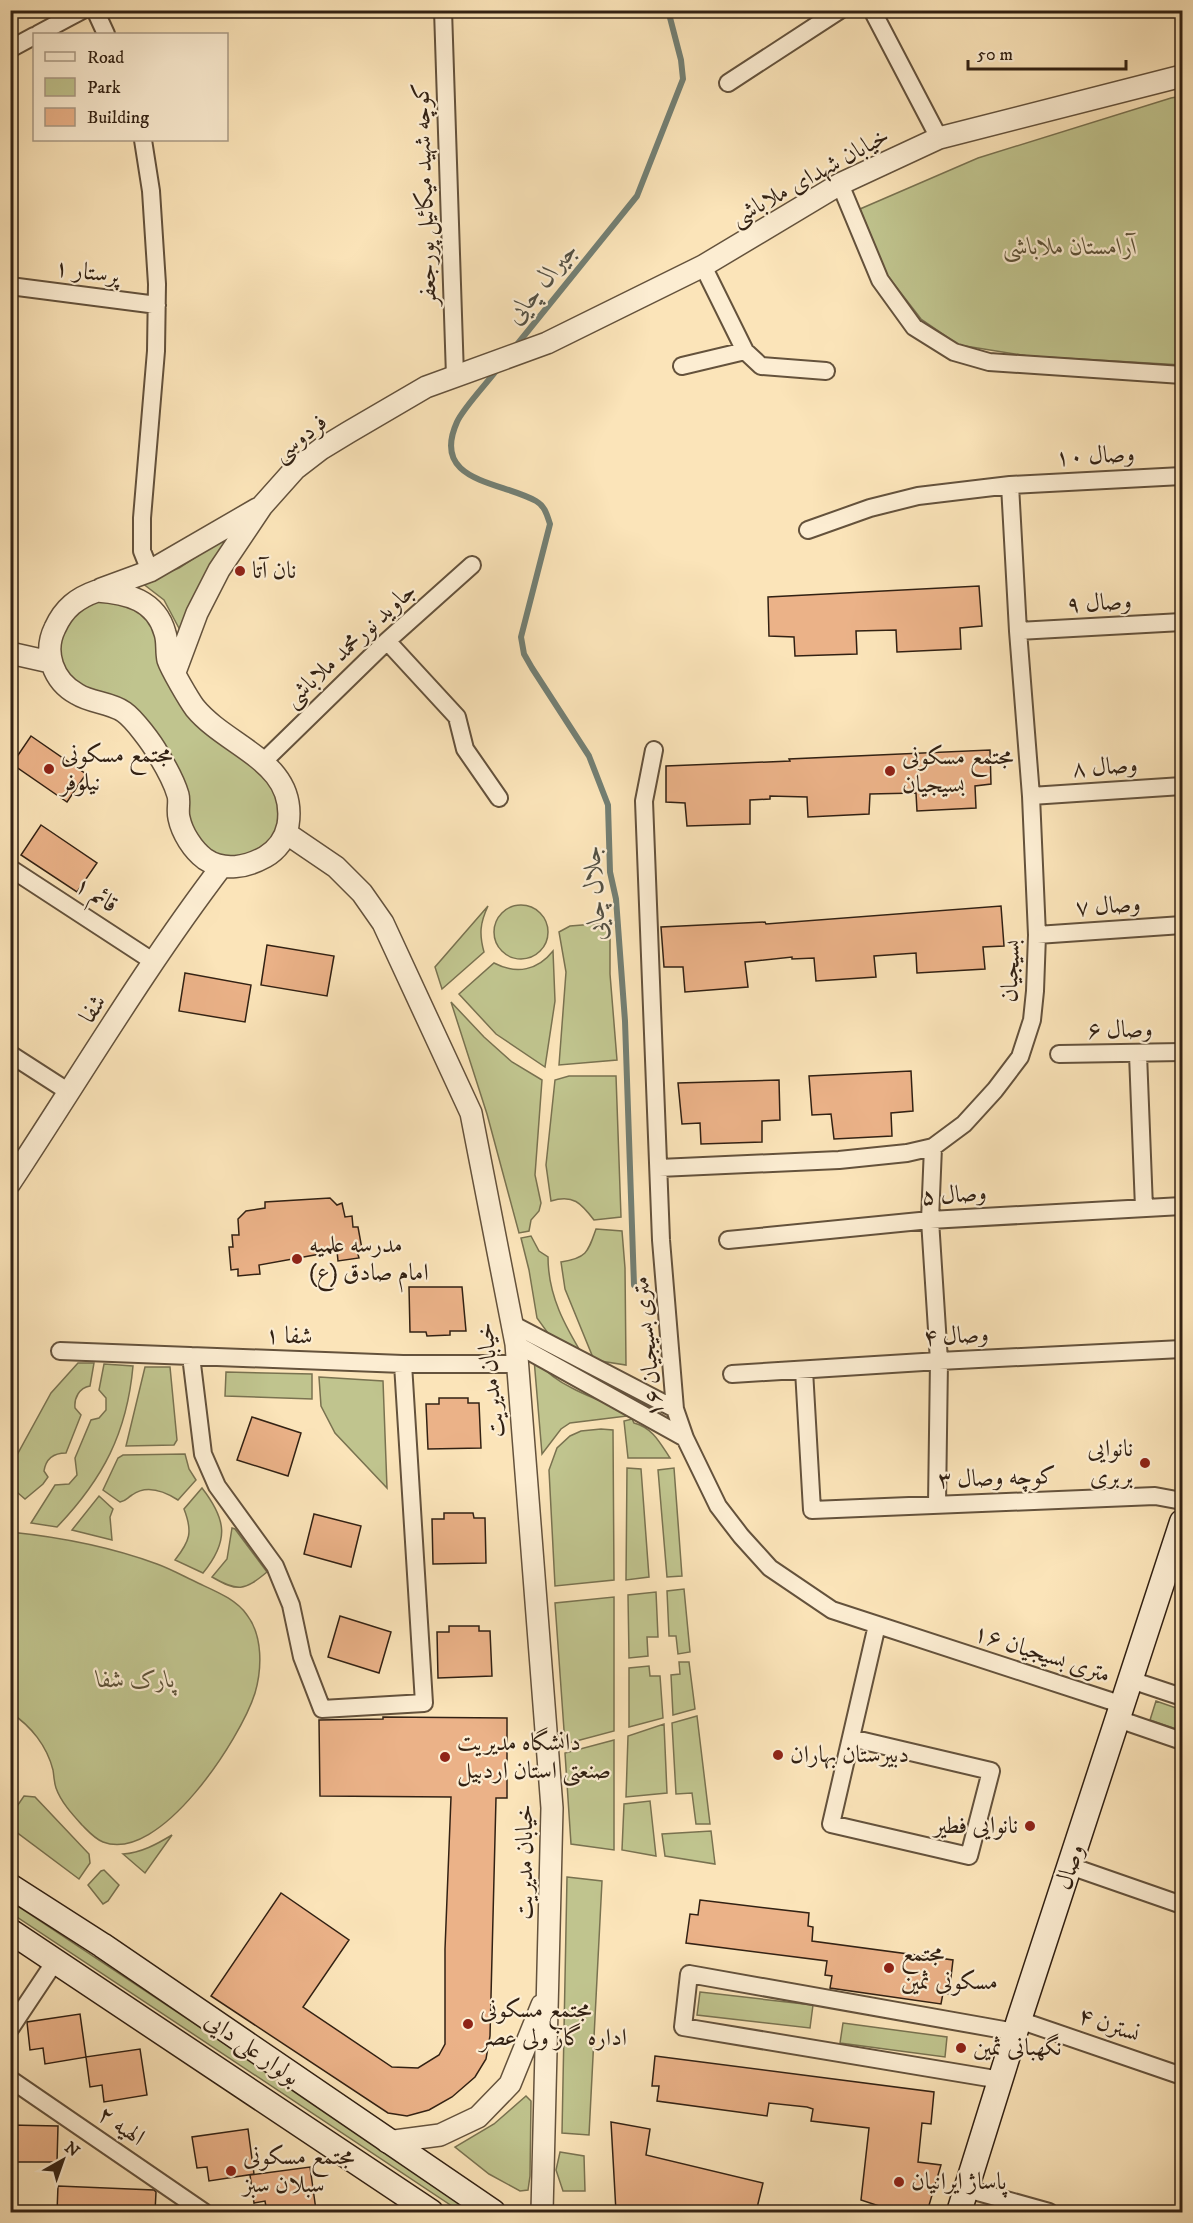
<svg xmlns="http://www.w3.org/2000/svg" width="1193" height="2223" font-family="'IM FELL DW Pica',Amiri,serif">
<rect width="100%" height="100%" fill="#fbe4b9"/>
<filter id="stains"><feTurbulence type="fractalNoise" baseFrequency=".00333" numOctaves="4"/><feColorMatrix values="0 0 0 0 .2 0 0 0 0 .09 0 0 0 0 .02 0 0 0 .5 -.17"/></filter>
<radialGradient id="worn" r=".72"><stop offset=".6" stop-color="#630" stop-opacity="0"/><stop offset="1" stop-color="#630" stop-opacity=".3"/></radialGradient>
<path fill="#c0c48e" stroke="#797250" stroke-width="1.5" d="M 1182,96 L 1182,365 L 1028,356 L 959,345 L 921,319 L 887,275 L 860,209 L 978,158 L 1171,98 Z
M 236,531 L 181,632 L 164,600 L 142,583 L 179,568 Z
M 128,600 L 157,626 L 163,663 L 275,778 L 282,828 L 259,855 L 224,861 L 193,844 L 161,751 L 84,693 L 56,664 L 61,629 L 86,601 Z
M494 932a27 27 0 1 1 54 0a27 27 0 1 1-54 0Z
M 488,906 C 480,923 479,934 484,952 L 442,989 L 435,967 Z
M 607,923 L 610,935 L 610,974 L 617,1060 L 559,1065 L 566,972 L 559,932 L 570,926 Z
M 553,951 L 555,1001 L 545,1067 L 496,1034 L 459,994 L 494,963 C 517,975 538,970 553,951 Z
M 451,1002 L 484,1037 L 512,1062 L 542,1080 L 535,1175 L 541,1203 L 539,1211 L 531,1220 L 529,1231 L 519,1233 L 487,1114 Z
M 569,1076 L 616,1076 L 621,1217 L 594,1220 C 581,1203 573,1194 551,1201 L 546,1165 L 555,1080 Z
M 596,1229 L 622,1231 L 625,1268 L 626,1365 L 594,1360 L 565,1289 L 561,1262 C 587,1258 588,1252 596,1229 Z
M 531,1236 L 539,1251 L 548,1257 C 548,1296 565,1326 585,1359 L 550,1336 L 537,1318 L 529,1270 L 521,1238 Z
M 534,1359 C 545,1371 557,1381 572,1388 C 590,1398 611,1403 627,1416 L 570,1423 L 561,1429 L 542,1454 Z
M 78,1363 L 94,1363 L 90,1386 C 79,1388 74,1398 75,1408 L 81,1415 L 66,1453 C 54,1453 46,1458 44,1471 L 48,1477 L 43,1484 L 25,1499 L 11,1487 L 11,1466 L 51,1393 Z
M 104,1364 L 133,1366 C 127,1433 103,1479 57,1527 L 31,1523 L 55,1485 L 69,1484 L 77,1475 L 75,1458 L 91,1420 L 99,1418 L 106,1410 L 106,1398 L 99,1390 Z
M 145,1367 L 170,1367 L 177,1440 L 174,1445 L 126,1446 Z
M 226,1372 L 312,1374 L 312,1399 L 225,1396 Z
M 319,1377 L 383,1381 L 387,1488 L 335,1433 L 321,1406 Z
M 632,1419 L 634,1423 C 653,1428 660,1443 670,1458 L 628,1458 L 624,1421 Z
M 601,1429 L 613,1430 L 614,1580 L 555,1586 L 549,1470 L 557,1448 L 570,1436 L 581,1431 Z
M 185,1454 L 189,1469 L 196,1480 L 178,1500 C 164,1491 147,1484 132,1495 C 127,1498 126,1501 120,1502 L 103,1490 L 118,1458 L 123,1455 Z
M 627,1468 L 641,1469 L 649,1577 L 626,1580 Z
M 674,1468 L 682,1576 L 667,1577 L 658,1470 Z
M 202,1488 C 226,1519 230,1540 203,1573 L 175,1560 C 190,1541 193,1532 184,1509 Z
M 99,1496 L 113,1509 L 110,1517 L 112,1540 L 72,1530 Z
M 232,1528 L 235,1529 L 267,1572 C 244,1591 238,1592 212,1577 L 227,1559 Z
M 10,1532 C 59,1537 111,1547 157,1564 C 171,1569 185,1577 198,1583 C 215,1591 236,1599 247,1615 C 263,1636 262,1669 255,1693 C 241,1738 160,1864 103,1842 C 95,1839 88,1831 82,1825 C 72,1814 61,1802 56,1788 C 54,1782 54,1776 53,1770 C 47,1746 31,1726 11,1713 Z
M 684,1589 L 690,1652 L 678,1654 L 676,1636 L 669,1636 L 667,1591 Z
M 656,1592 L 658,1637 L 647,1637 L 648,1656 L 629,1658 L 628,1595 Z
M 614,1597 L 614,1731 L 565,1744 L 555,1603 Z
M 679,1662 L 689,1662 L 695,1709 L 673,1715 L 671,1675 L 680,1674 Z
M 649,1666 L 650,1676 L 660,1676 L 663,1718 L 629,1727 L 629,1668 Z
M 1156,1701 L 1182,1710 L 1182,1731 L 1150,1720 Z
M 697,1716 L 710,1824 L 696,1824 L 692,1793 L 676,1794 L 672,1723 Z
M 664,1724 L 667,1793 L 626,1797 L 628,1736 Z
M 614,1740 L 614,1850 L 571,1844 L 565,1753 Z
M 24,1796 L 35,1797 L 89,1854 L 90,1863 L 79,1879 L 11,1828 L 11,1815 Z
M 650,1801 L 656,1856 L 622,1850 L 624,1804 Z
M 711,1831 L 715,1864 L 665,1856 L 662,1834 Z
M 172,1835 L 145,1873 L 123,1854 C 141,1853 157,1844 172,1835 Z
M 104,1870 L 119,1885 L 108,1901 L 103,1904 L 88,1885 L 101,1871 Z
M 567,1877 L 602,1881 L 589,2135 L 562,2133 Z
M 10,1901 L 478,2212 L 461,2212 L 11,1913 Z
M 700,1992 L 813,2005 L 810,2028 L 697,2015 Z
M 843,2023 L 947,2037 L 945,2057 L 840,2043 Z
M 526,2096 L 531,2101 L 530,2176 L 528,2190 L 520,2191 L 489,2174 L 455,2147 L 494,2124 Z
M 560,2152 L 584,2156 L 585,2191 L 563,2191 L 556,2170 Z"/>
<g fill="none" stroke-linecap="round" stroke-linejoin="round">
<path stroke="#737f73" stroke-width="6" d="M 515,347 L 637,196 L 683,79 L 681,60 L 668,10
M 499,367 C 489,381 463,408 457,422 C 430,482 500,481 536,501 C 545,506 547,515 550,524 L 521,637 L 524,654 L 532,668 L 589,756 L 608,805 L 610,872 L 616,899 L 625,1021 L 634,1285"/>
</g>
<path fill="#ebb288" stroke="#322113" stroke-width="1.5" d="M 979,586 L 982,626 L 960,628 L 961,649 L 897,652 L 896,630 L 856,631 L 857,654 L 795,656 L 794,637 L 769,636 L 768,597 Z
M 31,736 L 86,774 L 67,802 L 12,764 Z
M 990,750 L 991,784 L 975,786 L 976,808 L 917,811 L 916,793 L 870,794 L 869,814 L 808,817 L 807,797 L 770,796 L 770,799 L 750,800 L 750,824 L 687,826 L 685,803 L 666,802 L 666,766 L 790,761 L 789,759 Z
M 41,825 L 97,863 L 77,892 L 21,855 Z
M 1001,906 L 1004,946 L 983,947 L 985,969 L 917,973 L 916,953 L 874,956 L 876,977 L 816,981 L 814,958 L 792,959 L 792,957 L 745,962 L 748,987 L 685,992 L 683,967 L 664,967 L 661,927 L 765,922 L 766,924 Z
M 267,945 L 334,956 L 327,996 L 261,985 Z
M 185,973 L 251,985 L 245,1022 L 179,1011 Z
M 911,1071 L 913,1111 L 891,1113 L 892,1136 L 834,1139 L 831,1114 L 812,1115 L 809,1076 Z
M 779,1080 L 780,1120 L 762,1121 L 762,1142 L 701,1144 L 700,1123 L 682,1124 L 678,1083 Z
M 330,1198 L 337,1205 L 342,1203 L 345,1217 L 352,1216 L 353,1227 L 358,1227 L 362,1249 L 357,1251 L 359,1258 L 338,1261 L 337,1251 L 259,1265 L 260,1274 L 238,1276 L 238,1269 L 231,1270 L 229,1247 L 233,1247 L 232,1235 L 239,1235 L 238,1219 L 246,1211 L 265,1208 L 265,1202 Z
M 409,1287 L 462,1287 L 466,1331 L 450,1331 L 450,1335 L 427,1336 L 426,1332 L 410,1332 Z
M 439,1398 L 468,1398 L 468,1403 L 479,1403 L 481,1448 L 428,1449 L 426,1404 L 439,1404 Z
M 252,1417 L 301,1433 L 288,1476 L 237,1460 Z
M 444,1513 L 473,1513 L 474,1518 L 485,1518 L 486,1563 L 433,1564 L 432,1519 L 444,1519 Z
M 314,1514 L 361,1526 L 351,1567 L 304,1554 Z
M 340,1616 L 391,1632 L 379,1673 L 328,1657 Z
M 449,1626 L 479,1626 L 479,1631 L 490,1631 L 492,1676 L 438,1678 L 437,1632 L 449,1632 Z
M 383,1717 L 507,1718 L 507,1798 L 496,1798 L 490,2036 L 486,2059 L 475,2077 L 452,2097 L 429,2110 L 407,2116 L 388,2113 L 211,1996 L 281,1893 L 349,1940 L 303,2007 L 392,2067 L 418,2068 L 439,2055 L 445,2044 L 445,1949 L 451,1797 L 320,1796 L 319,1720 L 383,1719 Z
M 700,1900 L 809,1913 L 808,1926 L 813,1927 L 812,1941 L 953,1960 L 949,1994 L 943,1993 L 941,2004 L 830,1988 L 832,1976 L 825,1975 L 827,1961 L 686,1943 L 690,1914 L 698,1915 Z
M 80,2014 L 86,2057 L 140,2049 L 147,2095 L 104,2102 L 102,2085 L 90,2087 L 86,2057 L 45,2064 L 43,2048 L 30,2050 L 27,2022 Z
M 655,2056 L 934,2092 L 931,2124 L 922,2123 L 918,2162 L 941,2165 L 927,2212 L 897,2212 L 861,2200 L 869,2128 L 811,2121 L 813,2109 L 807,2107 L 769,2103 L 767,2116 L 657,2101 L 659,2086 L 652,2086 Z
M 611,2122 L 650,2129 L 646,2155 L 763,2183 L 756,2212 L 616,2212 Z
M 10,2125 L 58,2126 L 57,2162 L 10,2162 Z
M 248,2129 L 254,2174 L 209,2181 L 207,2167 L 197,2168 L 192,2137 Z
M 310,2167 L 316,2210 L 295,2212 L 267,2212 L 265,2201 L 254,2203 L 250,2175 Z
M 58,2186 L 154,2190 L 156,2192 L 155,2212 L 57,2212 Z"/>
<g fill="none" stroke-linecap="round" stroke-linejoin="round">
<defs>
<path id="minor" d="M 95,10 L 106,34
M 443,10 L 455,376
M 872,10 L 939,138
M 66,19 L 83,10
M 38,34 L 66,19 L 63,10
M 10,49 L 34,36
M 728,83 L 840,10
M 143,140 L 151,191 L 157,284 L 156,351 L 142,518 L 142,551 L 150,571
M 840,184 L 880,280 L 914,327 L 954,352 L 989,362 L 1182,375
M 703,266 L 745,351 L 761,366 L 826,371
M 10,286 L 157,305
M 682,366 L 745,351
M 808,530 L 870,508 L 918,496 L 1010,485 L 1182,476
M 1018,631 L 1182,622
M 387,641 L 457,717 L 465,749 L 499,798
M 654,750 L 644,801 L 661,1240 L 675,1409 L 685,1438 L 718,1506 L 741,1536 L 770,1568 L 832,1610 L 1123,1705
M 263,762 L 387,641 L 472,565
M 1031,796 L 1182,786
M 10,868 L 154,962
M 1037,935 L 1182,925
M 10,1054 L 69,1092
M 1059,1054 L 1182,1052
M 1138,1054 L 1144,1208
M 933,1147 L 930,1220 L 939,1361 L 937,1504
M 659,1168 L 839,1160 L 907,1153 L 933,1147 L 964,1124 L 995,1090 L 1020,1057 L 1032,1020 L 1035,991 L 1037,935 L 1031,796 L 1018,631 L 1010,485
M 728,1240 L 930,1220 L 1182,1206
M 512,1324 L 675,1409
M 516,1344 L 685,1438
M 60,1351 L 403,1364 L 517,1364
M 191,1356 L 203,1454 L 217,1486 L 275,1566 L 291,1605 L 302,1657 L 322,1709 L 424,1703 L 403,1364
M 804,1370 L 812,1510 L 1155,1496 L 1182,1501
M 732,1374 L 939,1361 L 1182,1349
M 1131,1680 L 1182,1697
M 1118,1719 L 1182,1741
M 851,1738 L 991,1771 L 969,1856 L 831,1824 L 877,1625
M 1070,1866 L 1182,1905
M 1019,2020 L 1182,2076
M 10,2029 L 56,1960
M 10,2079 L 204,2212
M 1001,2080 L 683,2027 L 689,1974 L 1015,2032
M 967,2189 L 1049,2212"/>
<path id="tertiary" d="M 101,589 L 150,571 L 257,509
M 97,591 C 127,593 156,600 165,633 C 168,642 166,651 168,660 C 171,669 189,700 195,708 C 228,748 298,762 288,825 C 285,839 277,850 265,857 C 247,867 224,872 205,859 C 193,850 182,833 179,818 C 177,810 180,802 178,795 C 174,781 166,767 158,754 C 152,743 134,719 124,712 C 110,702 91,703 77,694 C 53,681 43,652 55,628 C 64,608 77,598 97,591 Z
M 10,653 L 50,662
M 175,672 L 197,613 L 219,570 L 262,506 L 295,469 L 321,449 L 349,432 L 426,387 L 547,343 L 703,266 L 840,184 L 939,138 L 1182,76
M 286,833 L 336,867 L 362,893 L 383,923 L 471,1113 L 516,1344 L 552,1808 L 542,2212
M 10,1183 C 80,1077 145,967 222,866
M 387,2142 L 440,2135 L 478,2117 L 510,2084 L 542,2005"/>
<path id="secondary" d="M 10,1886 L 102,1945 L 493,2212
M 10,1931 L 431,2212
M 959,2212 L 1019,2020 L 1182,1522"/>
</defs>
<use href="#minor" stroke="#64523c" stroke-width="20"/>
<use href="#tertiary" stroke="#64523c" stroke-width="24"/>
<use href="#secondary" stroke="#322113" stroke-width="27"/>
<use href="#minor" stroke="#fcedd2" stroke-width="16"/>
<use href="#tertiary" stroke="#fcedd2" stroke-width="21"/>
<use href="#secondary" stroke="#fcedd2" stroke-width="24"/>
</g>
<g fill="#8f2418" stroke="#fcedd2" stroke-width="2">
<circle cx="240" cy="571" r="6"/>
<circle cx="49" cy="769" r="6"/>
<circle cx="890" cy="771" r="6"/>
<circle cx="297" cy="1259" r="6"/>
<circle cx="1145" cy="1463" r="6"/>
<circle cx="778" cy="1755" r="6"/>
<circle cx="445" cy="1757" r="6"/>
<circle cx="1030" cy="1826" r="6"/>
<circle cx="889" cy="1968" r="6"/>
<circle cx="468" cy="2024" r="6"/>
<circle cx="961" cy="2048" r="6"/>
<circle cx="231" cy="2171" r="6"/>
<circle cx="899" cy="2182" r="6"/>
</g>
<g text-anchor="middle" dominant-baseline="central" stroke-width="4.5" stroke-linejoin="round" paint-order="stroke">
<g font-size="24" fill="#322113" stroke="#fcedd2">
<text transform="translate(810 177) rotate(-29)">خیابان شهدای ملاباشی</text>
<text transform="translate(425 194) rotate(-92)">کوچه شهید میکائیل پورجعفر</text>
<text transform="translate(87 272) rotate(8)">پرستار ۱</text>
<text transform="translate(300 438) rotate(-38)">فردوسی</text>
<text transform="translate(1095 456) rotate(-3)">وصال ۱۰</text>
<text transform="translate(1099 603) rotate(-3)">وصال ۹</text>
<text transform="translate(350 645) rotate(-43)">جاوید نورمحمد ملاباشی</text>
<text transform="translate(1105 767) rotate(-4)">وصال ۸</text>
<text transform="translate(96 895) rotate(33)">قائم ۱</text>
<text transform="translate(1108 906) rotate(-4)">وصال ۷</text>
<text transform="translate(1011 971) rotate(-87)">بسیجیان</text>
<text transform="translate(93 1009) rotate(-57)">شفا</text>
<text transform="translate(1120 1030) rotate(-1)">وصال ۶</text>
<text transform="translate(954 1195) rotate(-4)">وصال ۵</text>
<text transform="translate(289 1336) rotate(2)">شفا ۱</text>
<text transform="translate(956 1336) rotate(-3)">وصال ۴</text>
<text transform="translate(648 1347) rotate(-96)">۱۶ متری بسیجیان</text>
<text transform="translate(491 1380) rotate(-96)">خیابان مدیریت</text>
<text transform="translate(997 1478) rotate(-2)">کوچه وصال ۳</text>
<text transform="translate(1042 1654) rotate(18)">۱۶ متری بسیجیان</text>
<text transform="translate(525 1862) rotate(-90)">خیابان مدیریت</text>
<text transform="translate(1070 1867) rotate(-72)">وصال</text>
<text transform="translate(1109 2025) rotate(19)">نسترن ۴</text>
<text transform="translate(252 2049) rotate(35)">بولوار علی دایی</text>
<text transform="translate(121 2126) rotate(35)">الهیه ۲</text>
</g>
<g font-size="24" font-style="italic" fill="#5d5238" stroke="#fcedd2">
<text x="1070" y="247">آرامستان ملاباشی</text>
<text x="136" y="1680">پارک شفا</text>
</g>
<g font-size="24" fill="#322113" stroke="#fcedd2" text-anchor="start">
<text x="252" y="571">نان آتا</text>
<text x="61" y="755">مجتمع مسکونی<tspan x="61" dy="28">نیلوفر</tspan></text>
<text x="902" y="757">مجتمع مسکونی<tspan x="902" dy="28">بسیجیان</tspan></text>
<text x="309" y="1245">مدرسه علمیه<tspan x="309" dy="28">امام صادق (ع)</tspan></text>
<text x="1133" y="1449" text-anchor="end">نانوایی<tspan x="1133" dy="28">بربری</tspan></text>
<text x="457" y="1743">دانشگاه مدیریت<tspan x="457" dy="28">صنعتی استان اردبیل</tspan></text>
<text x="790" y="1755">دبیرستان بهاران</text>
<text x="1018" y="1826" text-anchor="end">نانوایی فطیر</text>
<text x="901" y="1954">مجتمع<tspan x="901" dy="28">مسکونی ثمین</tspan></text>
<text x="480" y="2010">مجتمع مسکونی<tspan x="480" dy="28">اداره گاز ولی عصر</tspan></text>
<text x="973" y="2048">نگهبانی ثمین</text>
<text x="243" y="2157">مجتمع مسکونی<tspan x="243" dy="28">سبلان سبز</tspan></text>
<text x="911" y="2182">پاساژ ایرانیان</text>
</g>
<g font-size="26" font-style="italic" fill="#535043" stroke="#fcedd2">
<text transform="translate(542 283) rotate(-51)">جیرال چایی</text>
<text transform="translate(595 893) rotate(-94)">جلال چایی</text>
</g>
</g>
<rect width="1193" height="2223" fill="none" stroke="#fbe4b9" stroke-width="36"/>
<rect x="12" y="12" width="1169" height="2199" fill="none" stroke="#322113" stroke-width="3"/>
<rect x="18" y="18" width="1157" height="2187" fill="none" stroke="#322113" stroke-width="1.5"/>
<rect x="33" y="33" width="195" height="108" fill="#fcedd2" stroke="#ab9b86" stroke-width="1.5"/>
<rect x="45" y="52" width="30" height="9" fill="#fcedd2" stroke="#ab9b86" stroke-width="1.5"/>
<text x="87" y="63" font-size="18" fill="#322113">Road</text>
<rect x="45" y="78" width="30" height="18" fill="#c0c48e" stroke="#ab9b86" stroke-width="1.5"/>
<text x="87" y="93" font-size="18" fill="#322113">Park</text>
<rect x="45" y="108" width="30" height="18" fill="#ebb288" stroke="#ab9b86" stroke-width="1.5"/>
<text x="87" y="123" font-size="18" fill="#322113">Building</text>
<g transform="translate(63 2160) rotate(40)" stroke="#fcedd2" stroke-width="4.5" paint-order="stroke">
<path d="M0-4.5L10 22L0 15L-10 22Z" fill="#322113"/>
<text y="-9" font-size="16" font-weight="bold" text-anchor="middle" fill="#322113">N</text>
</g>
<path d="M968 60v9h158v-9" fill="none" stroke="#322113" stroke-width="3"/>
<text x="977" y="60" font-size="18" fill="#322113" stroke="#fcedd2" stroke-width="4.5" paint-order="stroke">50 m</text>
<rect width="100%" height="100%" filter="url(#stains)"/>
<rect width="100%" height="100%" fill="url(#worn)"/>
</svg>
